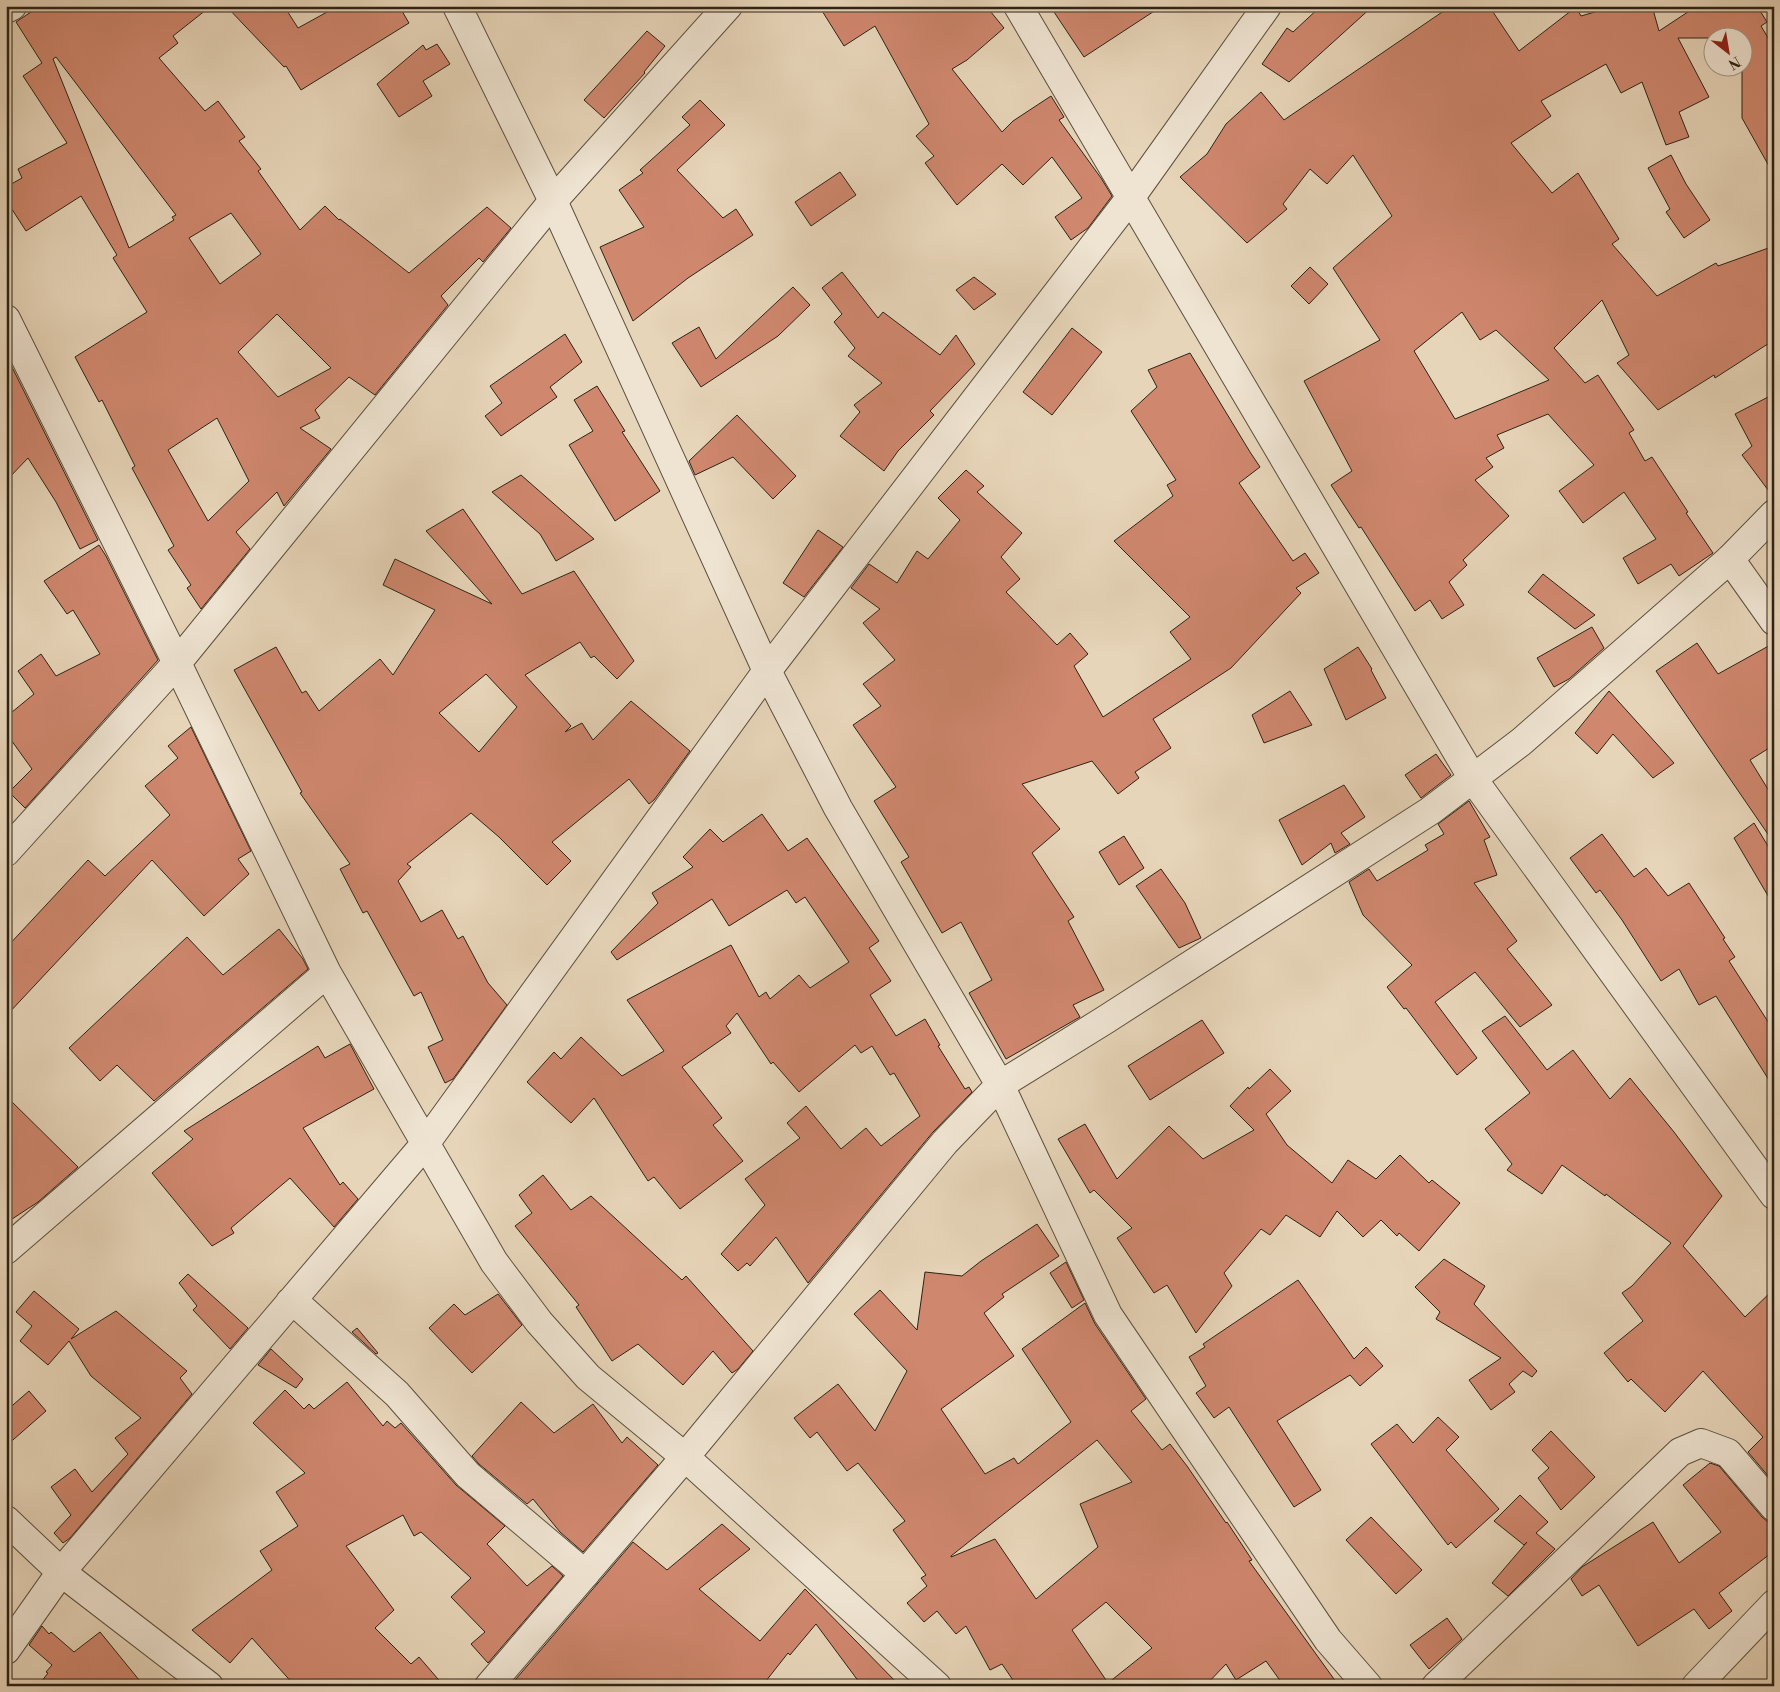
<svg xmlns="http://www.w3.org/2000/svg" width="1780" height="1692" font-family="'Libre Bodoni',serif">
<rect width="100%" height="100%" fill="#e7d5b9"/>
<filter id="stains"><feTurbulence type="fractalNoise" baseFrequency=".004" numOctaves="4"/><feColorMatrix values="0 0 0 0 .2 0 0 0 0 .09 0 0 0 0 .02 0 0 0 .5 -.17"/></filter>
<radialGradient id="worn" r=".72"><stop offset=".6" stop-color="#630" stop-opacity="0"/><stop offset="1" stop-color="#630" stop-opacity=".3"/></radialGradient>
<path fill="#cf876e" stroke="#2d2316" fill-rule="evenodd" d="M 40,6 L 211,6 L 173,36 L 178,43 L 159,58 L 205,111 L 218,101 L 245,137 L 239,141 L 261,169 L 258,171 L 300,230 L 325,206 L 339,220 L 340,219 L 409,273 L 487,207 L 511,228 L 483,262 L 479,258 L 441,296 L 448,305 L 375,395 L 349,377 L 315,410 L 320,418 L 300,428 L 331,449 L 284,506 L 277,492 L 236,532 L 250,549 L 201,609 L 187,588 L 191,585 L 168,550 L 174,546 L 132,468 L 135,466 L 102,400 L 99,402 L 75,357 L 147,312 L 113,258 L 117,255 L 81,196 L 26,231 L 6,200 L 6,187 L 22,178 L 18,169 L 67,143 L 23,76 L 42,63 L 16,22 ZM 56,57 L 176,215 L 172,217 L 174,220 L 129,248 L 53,59 ZM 231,213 L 261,254 L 220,284 L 189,238 ZM 277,314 L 331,368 L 278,397 L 238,352 ZM 217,418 L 249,481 L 208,521 L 168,450 Z
M 226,6 L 284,6 L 298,28 L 338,6 L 399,6 L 409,23 L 301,90 L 286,66 L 284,67 Z
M 819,6 L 986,6 L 1004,28 L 967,60 L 952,69 L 1002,132 L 1013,121 L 1051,96 L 1064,117 L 1059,120 L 1101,178 L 1112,196 L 1088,228 L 1071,240 L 1055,217 L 1082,198 L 1052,157 L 1023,185 L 1002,164 L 957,205 L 925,163 L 934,156 L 916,136 L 929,124 L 875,26 L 844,46 Z
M 1050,6 L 1162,6 L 1084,57 Z
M 1321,6 L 1373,6 L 1289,82 L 1262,64 L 1287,28 L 1293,32 Z
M 1451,6 L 1489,6 L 1519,51 L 1576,7 L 1581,16 L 1615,6 L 1652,6 L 1659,31 L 1697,6 L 1757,6 L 1767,22 L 1761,26 L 1774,48 L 1774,175 L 1742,118 L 1742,38 L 1678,38 L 1709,97 L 1679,112 L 1689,137 L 1666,145 L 1642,82 L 1621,93 L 1606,64 L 1541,101 L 1551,116 L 1511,143 L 1552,193 L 1578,173 L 1619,239 L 1612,244 L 1657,296 L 1716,263 L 1718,266 L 1774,246 L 1774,340 L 1715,378 L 1714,375 L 1658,410 L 1617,363 L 1629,355 L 1602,300 L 1554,348 L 1585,383 L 1598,375 L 1634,430 L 1629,433 L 1645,461 L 1652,457 L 1688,512 L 1686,513 L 1713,553 L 1679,576 L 1671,564 L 1638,584 L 1623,558 L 1656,539 L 1624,492 L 1583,523 L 1559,491 L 1594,465 L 1548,414 L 1497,435 L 1504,448 L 1486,458 L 1493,467 L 1475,480 L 1509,516 L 1463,560 L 1467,565 L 1449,582 L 1464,605 L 1442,619 L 1430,600 L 1415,611 L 1361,527 L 1359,528 L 1331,485 L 1352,471 L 1304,381 L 1380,340 L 1333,268 L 1392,216 L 1353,155 L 1327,184 L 1310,169 L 1283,204 L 1287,209 L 1247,243 L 1180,177 L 1207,154 L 1226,124 L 1261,92 L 1284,120 ZM 1462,312 L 1480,340 L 1496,330 L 1549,380 L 1455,419 L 1414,351 Z
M 647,31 L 665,46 L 644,72 L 645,73 L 604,118 L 584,100 Z
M 437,44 L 450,64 L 423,81 L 432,96 L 399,117 L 377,84 L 423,45 L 426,50 Z
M 700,100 L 725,125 L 677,170 L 723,218 L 736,209 L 753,235 L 688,278 L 633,321 L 600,247 L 644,227 L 619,190 L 643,173 L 640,170 L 690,125 L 682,117 Z
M 1671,155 L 1686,184 L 1710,220 L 1684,238 L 1666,212 L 1670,209 L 1648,168 Z
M 840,172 L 856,195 L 811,226 L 795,202 Z
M 1310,267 L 1328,284 L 1309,304 L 1291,286 Z
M 842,272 L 878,318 L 883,312 L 940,355 L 956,335 L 975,364 L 930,411 L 934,415 L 898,451 L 884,471 L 840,436 L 860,412 L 854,405 L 882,383 L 848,356 L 855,348 L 834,322 L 842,314 L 822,288 Z
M 974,277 L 996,294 L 974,310 L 956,290 Z
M 793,287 L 810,305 L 778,336 L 701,387 L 672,343 L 699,327 L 716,359 Z
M 1072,328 L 1102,352 L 1052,415 L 1023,392 Z
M 565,334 L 582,362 L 550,387 L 557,397 L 501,436 L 485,416 L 502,403 L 490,386 Z
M 1190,353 L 1250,452 L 1260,467 L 1239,483 L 1293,561 L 1305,553 L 1319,573 L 1296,588 L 1301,593 L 1231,668 L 1153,719 L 1171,748 L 1135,772 L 1139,778 L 1118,794 L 1092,761 L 1022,784 L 1060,829 L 1032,853 L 1074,917 L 1068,921 L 1104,990 L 1073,1005 L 1080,1017 L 1006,1059 L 969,993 L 992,980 L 961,922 L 942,933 L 901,862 L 909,857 L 874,801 L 896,787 L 853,725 L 881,706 L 863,684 L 895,660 L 863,623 L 880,609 L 851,588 L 869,564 L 897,583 L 917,551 L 928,559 L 960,520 L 938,498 L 966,470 L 984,486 L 977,492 L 1022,533 L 1001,557 L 1020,579 L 1006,592 L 1057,645 L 1070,633 L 1088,654 L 1074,666 L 1103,717 L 1191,659 L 1170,632 L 1190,617 L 1114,541 L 1173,496 L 1167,485 L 1176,480 L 1131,411 L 1157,387 L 1148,370 Z
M 6,355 L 98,540 L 80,549 L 56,502 L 28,458 L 6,481 Z
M 597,386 L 625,431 L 622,432 L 660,491 L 615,521 L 569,445 L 593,431 L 574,400 Z
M 1774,394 L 1774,498 L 1742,455 L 1752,446 L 1735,414 Z
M 737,415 L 796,476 L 773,499 L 733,457 L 695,475 L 689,461 Z
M 521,475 L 594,539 L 556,561 L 540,534 L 492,492 Z
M 463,509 L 522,594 L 574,571 L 634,661 L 617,679 L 594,656 L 591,658 L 580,642 L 525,675 L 571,726 L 565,732 L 582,723 L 593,740 L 631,701 L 690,751 L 654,800 L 649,804 L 629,779 L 552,842 L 571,861 L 547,885 L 499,837 L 471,813 L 407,864 L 411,867 L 398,881 L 421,922 L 442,910 L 458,939 L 463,936 L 488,983 L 507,1005 L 453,1079 L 445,1083 L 428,1047 L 443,1040 L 421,992 L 414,996 L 367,911 L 363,913 L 340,869 L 350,864 L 300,793 L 302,792 L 234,670 L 276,647 L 302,693 L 306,691 L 319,711 L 380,659 L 393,675 L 435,610 L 383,585 L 395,559 L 492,604 L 426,531 ZM 486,674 L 517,707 L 479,752 L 439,713 Z
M 818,530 L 843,547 L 804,597 L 783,583 Z
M 99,545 L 106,556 L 158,660 L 25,808 L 9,792 L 32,769 L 6,733 L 6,717 L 34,694 L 18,671 L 41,654 L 56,676 L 100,654 L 73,610 L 67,614 L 44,581 Z
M 1543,574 L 1595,615 L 1575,629 L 1528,592 Z
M 1592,627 L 1604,648 L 1569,679 L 1554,687 L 1537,658 Z
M 1697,643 L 1718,674 L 1774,643 L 1774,745 L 1750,760 L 1774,799 L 1774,843 L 1656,671 Z
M 1358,647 L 1372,669 L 1371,670 L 1386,698 L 1346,720 L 1324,669 Z
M 1290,691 L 1312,725 L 1264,743 L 1252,715 Z
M 1609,691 L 1674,763 L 1653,778 L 1613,734 L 1597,754 L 1575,733 Z
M 191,727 L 251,851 L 238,859 L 249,874 L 204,916 L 152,860 L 6,1016 L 6,948 L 88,860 L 105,876 L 170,815 L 145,786 L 178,758 L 168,746 Z
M 1436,754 L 1451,775 L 1421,798 L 1405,775 Z
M 1344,785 L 1365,817 L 1341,833 L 1350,844 L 1335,853 L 1331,843 L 1302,865 L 1279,820 Z
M 1469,801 L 1490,837 L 1484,840 L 1497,875 L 1474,883 L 1517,941 L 1507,949 L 1552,1005 L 1520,1027 L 1475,972 L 1435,1002 L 1477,1058 L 1457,1075 L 1406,1008 L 1404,1009 L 1387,987 L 1412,965 L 1363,915 L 1349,882 L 1369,869 L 1377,881 L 1428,850 L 1425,845 L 1444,834 L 1438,824 Z
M 762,814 L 788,851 L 807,838 L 879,941 L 869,948 L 891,981 L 870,995 L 896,1036 L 925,1019 L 940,1045 L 938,1046 L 965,1089 L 969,1087 L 972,1092 L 933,1132 L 808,1283 L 776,1237 L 750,1266 L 747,1263 L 738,1271 L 721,1254 L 765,1205 L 745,1179 L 800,1138 L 787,1123 L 806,1106 L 841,1149 L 866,1128 L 881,1146 L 920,1116 L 894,1073 L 890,1075 L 872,1046 L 861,1053 L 855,1045 L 799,1092 L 773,1062 L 771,1064 L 737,1013 L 726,1026 L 731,1033 L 682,1067 L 722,1118 L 713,1125 L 743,1161 L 680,1209 L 654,1177 L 648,1181 L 594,1098 L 571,1123 L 527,1082 L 554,1052 L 561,1059 L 581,1037 L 622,1076 L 664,1051 L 627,1000 L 731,945 L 759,997 L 766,992 L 770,999 L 799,975 L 810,988 L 849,962 L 805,897 L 796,903 L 787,890 L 729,926 L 712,899 L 617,960 L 611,952 L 658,903 L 652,893 L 693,867 L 683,857 L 710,829 L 723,842 Z
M 1754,823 L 1774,856 L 1774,906 L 1734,838 Z
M 1602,834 L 1634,877 L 1646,868 L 1668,896 L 1689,883 L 1725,938 L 1723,939 L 1735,957 L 1729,961 L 1774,1031 L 1774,1088 L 1716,996 L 1699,1005 L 1679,969 L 1661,981 L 1622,920 L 1600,890 L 1596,893 L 1570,858 Z
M 1124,836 L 1144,868 L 1119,885 L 1099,852 Z
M 1161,869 L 1185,903 L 1201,938 L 1179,948 L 1136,886 Z
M 279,929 L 303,959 L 308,969 L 154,1101 L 117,1065 L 100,1081 L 69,1048 L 187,937 L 223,975 Z
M 1505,1016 L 1547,1070 L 1573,1050 L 1610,1099 L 1630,1078 L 1674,1132 L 1722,1196 L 1683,1246 L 1745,1317 L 1774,1289 L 1774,1483 L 1748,1452 L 1763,1437 L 1703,1371 L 1665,1412 L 1631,1379 L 1628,1382 L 1604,1353 L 1643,1321 L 1622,1293 L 1632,1286 L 1671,1243 L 1606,1194 L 1605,1196 L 1562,1165 L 1542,1194 L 1507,1170 L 1512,1164 L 1485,1129 L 1530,1093 L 1482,1031 Z
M 1202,1020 L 1224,1053 L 1150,1100 L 1128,1066 Z
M 350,1044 L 374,1089 L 303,1128 L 340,1185 L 343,1182 L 358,1199 L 334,1227 L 290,1178 L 231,1228 L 234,1233 L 212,1246 L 152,1173 L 193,1139 L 184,1131 L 318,1046 L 325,1058 Z
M 1270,1069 L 1291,1091 L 1266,1114 L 1287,1145 L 1332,1183 L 1348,1160 L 1376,1179 L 1400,1155 L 1429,1183 L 1432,1180 L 1460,1203 L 1419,1251 L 1399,1233 L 1397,1236 L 1381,1220 L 1363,1237 L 1337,1211 L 1320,1237 L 1286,1215 L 1270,1235 L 1261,1229 L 1224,1273 L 1232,1286 L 1196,1333 L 1167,1285 L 1154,1293 L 1117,1238 L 1132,1228 L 1094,1190 L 1090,1193 L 1058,1139 L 1085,1124 L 1117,1179 L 1169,1126 L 1203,1159 L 1254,1130 L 1230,1106 L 1248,1087 L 1249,1089 Z
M 6,1096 L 78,1167 L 38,1202 L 6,1223 Z
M 543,1175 L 571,1210 L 591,1196 L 682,1280 L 686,1276 L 753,1351 L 738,1369 L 732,1373 L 713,1351 L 683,1385 L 638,1344 L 612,1361 L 576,1307 L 579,1305 L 515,1226 L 532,1213 L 519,1195 Z
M 1037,1224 L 1059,1256 L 1002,1294 L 1004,1297 L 984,1313 L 1014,1356 L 941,1409 L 985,1474 L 1014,1458 L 1018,1464 L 1071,1422 L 1022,1349 L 1085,1303 L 1095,1324 L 1146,1399 L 1131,1411 L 1162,1450 L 1170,1444 L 1187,1466 L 1226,1523 L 1227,1522 L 1252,1560 L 1249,1561 L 1339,1686 L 1284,1686 L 1266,1661 L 1236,1680 L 1226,1664 L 1205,1686 L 1017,1686 L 1002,1664 L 990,1670 L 966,1626 L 956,1634 L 937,1611 L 924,1622 L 907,1603 L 927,1586 L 921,1578 L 926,1575 L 893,1530 L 905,1521 L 858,1463 L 847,1471 L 817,1432 L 810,1438 L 794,1418 L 838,1384 L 875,1431 L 907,1371 L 854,1314 L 880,1290 L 917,1330 L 925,1272 L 962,1276 L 981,1261 ZM 1097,1440 L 1132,1482 L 1080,1504 L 1098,1547 L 1036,1599 L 995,1539 L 951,1557 L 951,1556 ZM 1106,1602 L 1152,1648 L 1108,1683 L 1072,1630 Z
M 1444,1259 L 1485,1286 L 1474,1304 L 1537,1371 L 1532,1377 L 1523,1371 L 1509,1384 L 1515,1392 L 1491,1410 L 1469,1380 L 1501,1358 L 1436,1319 L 1440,1312 L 1415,1287 Z
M 1066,1262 L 1084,1300 L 1072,1308 L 1050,1273 Z
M 188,1274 L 248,1328 L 230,1349 L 193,1310 L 197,1306 L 179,1283 Z
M 1298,1280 L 1354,1359 L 1366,1347 L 1383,1366 L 1360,1386 L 1350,1375 L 1277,1421 L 1321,1490 L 1294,1507 L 1229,1407 L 1214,1418 L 1196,1393 L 1206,1386 L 1189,1357 L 1205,1347 L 1203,1344 Z
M 34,1291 L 79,1329 L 71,1339 L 116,1311 L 187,1371 L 180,1378 L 192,1394 L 70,1538 L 63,1543 L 54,1533 L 71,1515 L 51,1487 L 75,1469 L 92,1492 L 128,1454 L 115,1438 L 141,1418 L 91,1376 L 69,1341 L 48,1365 L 20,1341 L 32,1326 L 16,1312 Z
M 498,1294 L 522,1325 L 472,1373 L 429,1328 L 454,1304 L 465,1315 Z
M 357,1328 L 378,1353 L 376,1354 L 352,1332 Z
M 271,1349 L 303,1379 L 296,1388 L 258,1365 Z
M 347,1382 L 383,1426 L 387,1421 L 395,1428 L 401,1423 L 456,1485 L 505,1526 L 487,1544 L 527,1586 L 552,1566 L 563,1576 L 488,1663 L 471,1644 L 485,1632 L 451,1597 L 471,1578 L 421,1532 L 414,1536 L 403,1515 L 346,1546 L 394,1610 L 375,1628 L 411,1664 L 419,1657 L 444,1686 L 295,1686 L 252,1638 L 230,1663 L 192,1630 L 272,1570 L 260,1551 L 298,1526 L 276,1492 L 305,1473 L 253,1423 L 285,1390 L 304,1409 L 309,1404 L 314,1409 Z
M 29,1391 L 46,1411 L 6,1446 L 6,1411 Z
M 521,1402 L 554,1433 L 593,1404 L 622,1443 L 627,1437 L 658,1465 L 583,1552 L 560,1532 L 533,1499 L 527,1504 L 479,1464 L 472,1456 Z
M 1438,1417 L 1459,1437 L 1446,1450 L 1499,1509 L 1456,1548 L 1451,1542 L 1448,1545 L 1371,1444 L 1397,1424 L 1413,1443 Z
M 1551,1431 L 1595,1477 L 1561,1510 L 1538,1478 L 1549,1468 L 1532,1450 Z
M 1710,1463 L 1719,1466 L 1762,1517 L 1768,1522 L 1774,1522 L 1774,1551 L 1719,1593 L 1732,1611 L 1709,1629 L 1694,1609 L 1638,1646 L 1599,1585 L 1582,1596 L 1571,1579 L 1582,1567 L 1653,1522 L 1679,1563 L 1721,1532 L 1683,1485 Z
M 1520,1495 L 1548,1522 L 1536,1533 L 1555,1549 L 1508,1596 L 1492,1583 L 1527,1542 L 1524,1545 L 1494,1521 Z
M 1371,1517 L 1422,1570 L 1396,1594 L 1346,1540 Z
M 722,1524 L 750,1549 L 699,1589 L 760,1641 L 805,1589 L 900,1686 L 862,1686 L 816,1624 L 790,1655 L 788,1653 L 762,1686 L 510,1686 L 633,1542 L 667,1570 Z
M 1447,1618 L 1462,1639 L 1429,1669 L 1410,1645 Z
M 42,1626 L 49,1634 L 51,1632 L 74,1652 L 100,1632 L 144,1686 L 38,1686 L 48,1673 L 46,1672 L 52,1665 L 29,1645 Z"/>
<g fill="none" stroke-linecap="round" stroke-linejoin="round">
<defs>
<path id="minor" d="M 1018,6 L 1473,779 L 1774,1195
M 6,9 L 12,6
M 6,319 L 177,663 L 327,973 L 494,1262 L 539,1322 L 588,1377 L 685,1457 L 937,1686
M 1730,559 L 1774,621
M 6,852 L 177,663 L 553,201 L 728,6
M 1000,1085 L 1108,1315 L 1328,1640 L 1368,1686
M 6,1250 L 327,973
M 290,1302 L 298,1305 L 397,1394 L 468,1475 L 585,1574
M 6,1520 L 61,1572 L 209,1686
M 6,1650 L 61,1572 L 425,1144 L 767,671 L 1131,197 L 1267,6
M 1436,1686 L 1680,1452 L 1701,1443 L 1728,1453 L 1774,1507
M 1696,1686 L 1774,1604"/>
<path id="tertiary" d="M 457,6 L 553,201 L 767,671 L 838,808 L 1000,1085
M 489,1686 L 685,1457 L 945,1142 L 1000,1085 L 1105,1020 L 1430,811 L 1521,742 L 1730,559 L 1774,514"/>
</defs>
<use href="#minor" stroke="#5c503f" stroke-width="30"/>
<use href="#tertiary" stroke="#5c503f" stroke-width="30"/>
<use href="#minor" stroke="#efe4d2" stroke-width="28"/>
<use href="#tertiary" stroke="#efe4d2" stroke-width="28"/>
</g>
<rect width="1780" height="1692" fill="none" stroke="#e7d5b9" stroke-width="25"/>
<rect x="8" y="8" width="1765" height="1677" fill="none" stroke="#2d2316" stroke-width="2.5"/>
<rect x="12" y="12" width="1755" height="1667" fill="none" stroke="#2d2316"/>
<g transform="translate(1728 52) rotate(149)"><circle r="24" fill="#efe4d2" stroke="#a19787"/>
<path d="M0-4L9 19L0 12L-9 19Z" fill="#8f2418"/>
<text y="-8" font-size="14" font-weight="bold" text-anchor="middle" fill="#2d2316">N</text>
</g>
<rect width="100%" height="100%" filter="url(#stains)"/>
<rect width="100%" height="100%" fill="url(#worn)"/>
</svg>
